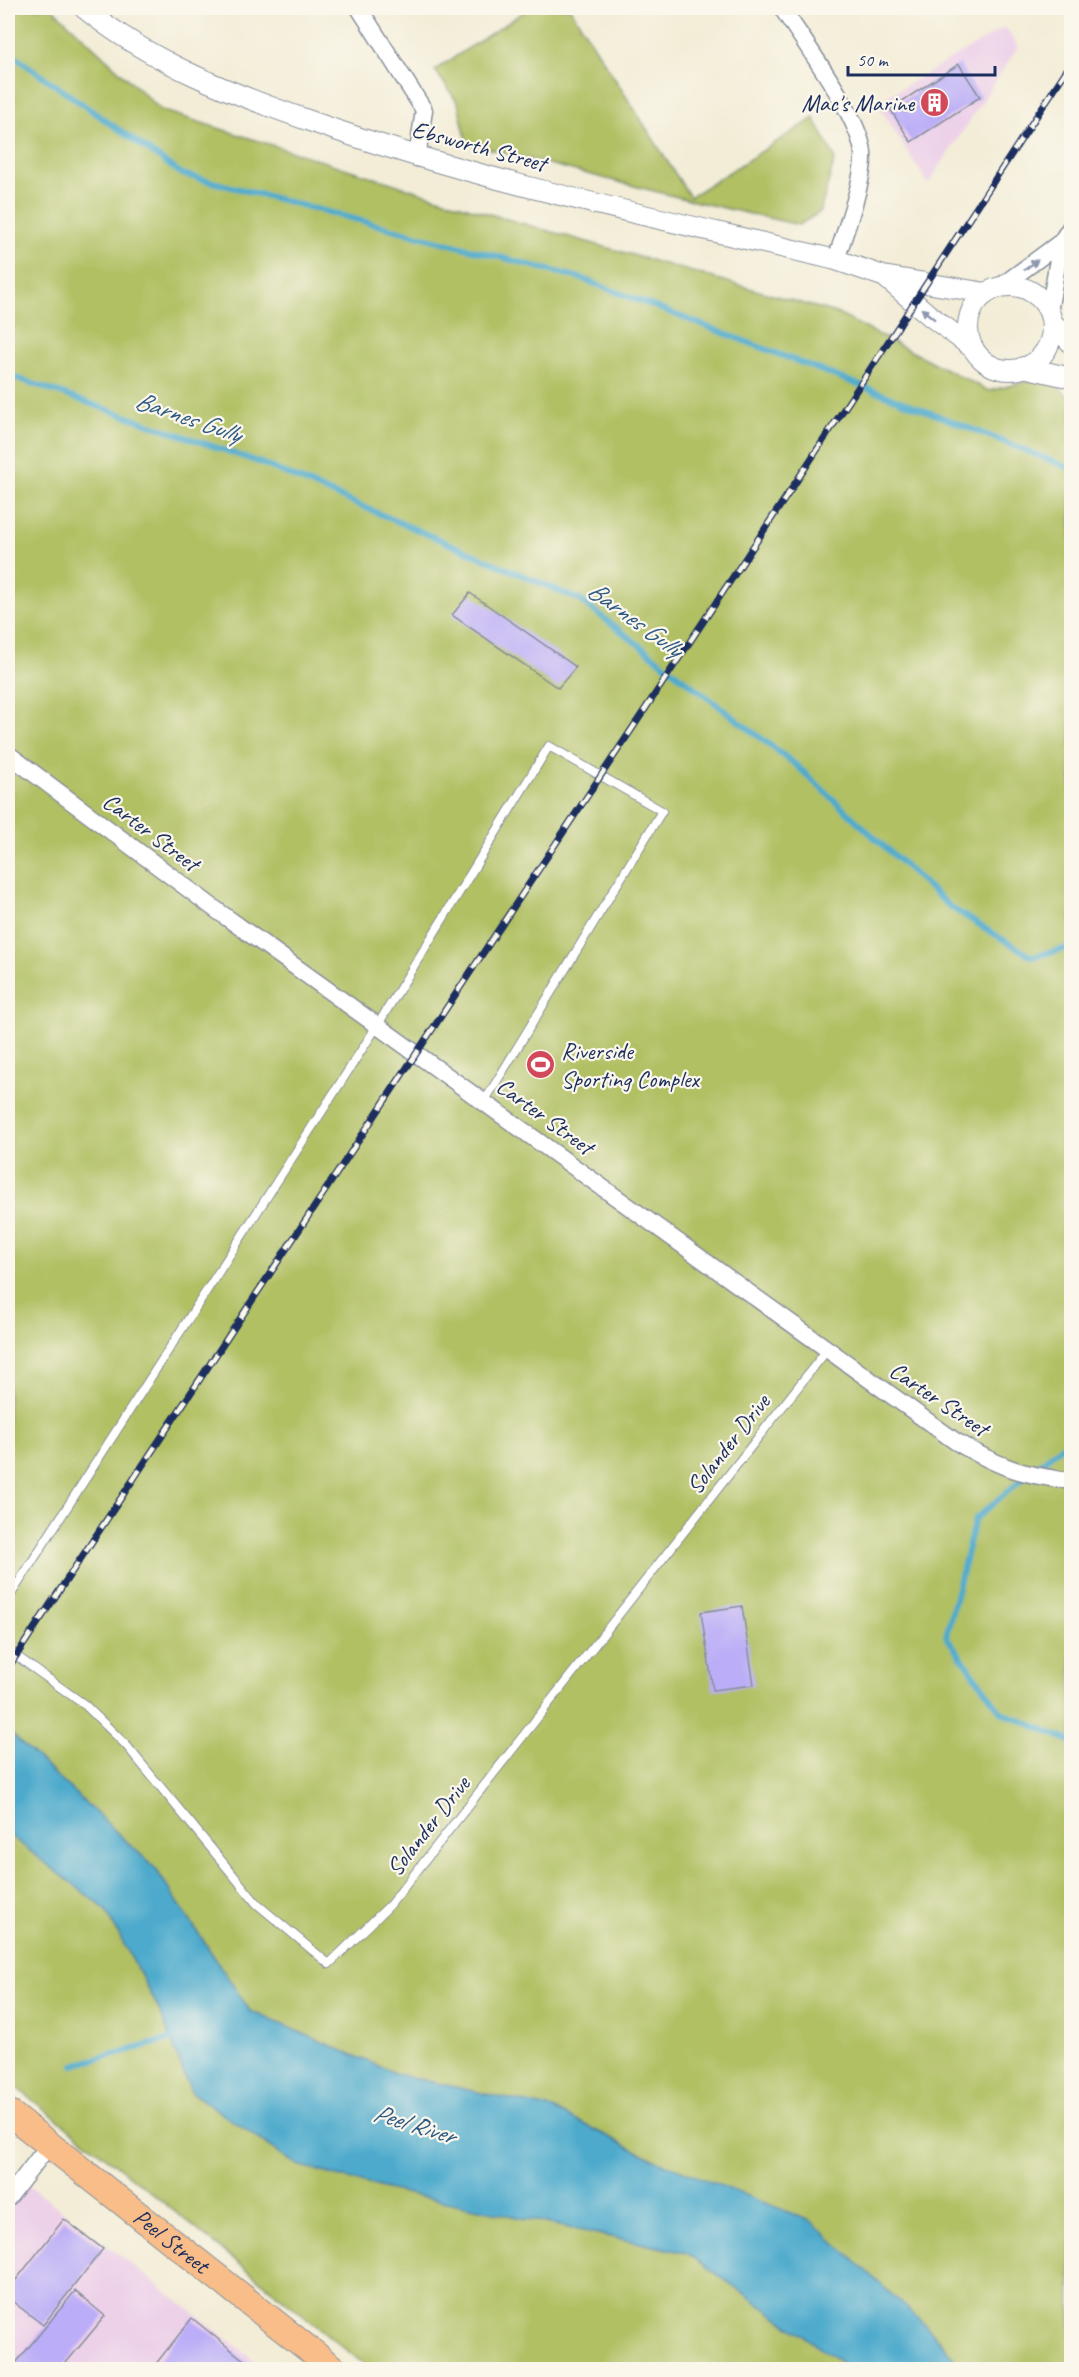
<svg xmlns="http://www.w3.org/2000/svg" width="1079" height="2377" font-family="Caveat,sans-serif">
<rect width="100%" height="100%" fill="#fbf7ec"/>
<filter id="ink" filterUnits="userSpaceOnUse"><feTurbulence type="fractalNoise" baseFrequency=".0167" numOctaves="2"/><feDisplacementMap in="SourceGraphic" scale="12" xChannelSelector="R" yChannelSelector="G"/><feConvolveMatrix kernelMatrix="1 2 1 2 8 2 1 2 1" color-interpolation-filters="sRGB"/></filter>
<filter id="wash" filterUnits="userSpaceOnUse"><feTurbulence type="fractalNoise" baseFrequency=".008" numOctaves="4" result="noise"/><feDisplacementMap in="SourceGraphic" scale="24" xChannelSelector="R" yChannelSelector="G"/><feGaussianBlur stdDeviation="1.35" result="paint"/><feColorMatrix in="noise" values="0 0 0 0 0 0 0 0 0 0 0 0 0 0 0 0 0 1.4 0 .05"/><feComposite in="paint" operator="in"/></filter>
<g filter="url(#wash)">
<rect width="100%" height="100%" fill="#f3edd7"/>
<path fill="#edd1e9" d="M 1005,27 L 1018,47 L 928,184 L 877,103 Z
M 8,2169 L 266,2369 L 8,2369 Z"/>
<path fill="#b1c063" stroke="#667860" stroke-width="1.5" d="M 8,8 L 52,8 L 161,110 L 486,213 L 836,313 L 989,391 L 1047,376 L 1071,399 L 1071,2369 L 964,2369 L 922,2322 L 653,2159 L 553,2109 L 397,2074 L 250,2011 L 155,1868 L 8,1731 Z
M 530,8 L 570,8 L 690,197 L 814,118 L 835,158 L 820,212 L 799,225 L 689,200 L 467,143 L 458,103 L 435,70 Z
M 8,1834 L 105,1909 L 159,2009 L 191,2092 L 297,2165 L 395,2191 L 687,2253 L 851,2369 L 370,2369 L 133,2178 L 8,2081 Z"/>
<path fill="#4eaacc" stroke="#346c95" stroke-width="1.5" d="M 8,1731 L 155,1868 L 250,2011 L 397,2074 L 553,2109 L 653,2159 L 811,2221 L 922,2322 L 964,2369 L 851,2369 L 687,2253 L 395,2191 L 297,2165 L 191,2092 L 159,2009 L 105,1909 L 8,1834 Z"/>
<g fill="none" stroke-linecap="round" stroke-linejoin="round">
<path stroke="#4eaacc" stroke-width="6" d="M 8,52 L 182,174 L 580,278 L 924,410 L 1072,469
M 8,375 L 261,463 L 580,600 L 796,765 L 950,907 L 1032,957 L 1072,947
M 1072,1442 L 1064,1444 L 975,1519 L 946,1636 L 1001,1712 L 1072,1742
M 74,2065 L 178,2037"/>
</g>
<g id="blocks">
<path fill="#bbadf7" d="M 959,64 L 980,97 L 911,142 L 890,109 Z
M 470,593 L 576,667 L 558,688 L 452,615 Z
M 742,1606 L 754,1685 L 713,1690 L 701,1612 Z
M 64,2219 L 103,2249 L 43,2325 L 8,2298 L 8,2290 Z
M 75,2291 L 105,2316 L 60,2370 L 10,2370 Z
M 192,2318 L 256,2370 L 151,2370 Z"/>
</g>
</g>
<g filter="url(#ink)">
<use href="#blocks" fill-opacity="0" stroke="#878e9a" stroke-width="1.5"/>
<g fill="none" stroke-linecap="round" stroke-linejoin="round">
<defs>
<path id="service" d="M 8,1599 L 377,1026 L 549,746 L 662,811 L 484,1102
M 8,1650 L 85,1705 L 126,1745 L 257,1904 L 329,1964 L 390,1905 L 827,1350"/>
<path id="minor" d="M 359,8 L 424,110 L 417,158
M 782,8 C 803,41 860,117 863,153 C 865,179 844,234 836,260
M 1000,287 L 1061,242 L 1072,225
M 1049,312 L 1061,242
M 8,754 L 215,909 L 955,1441 C 999,1467 1021,1475 1072,1481
M 8,2198 L 49,2145"/>
<path id="tertiary" d="M 84,8 C 150,62 230,93 310,121 C 480,182 660,218 836,260 L 883,276 L 986,293
M 886,278 L 929,315 L 974,349
M968 328a42 42 0 1 1 84 0a42 42 0 1 1-84 0Z
M 1052,322 L 1072,344
M 1023,367 L 1072,378"/>
<g id="primary">
<path id="s1" d="M 8,2112 L 335,2370"/>
</g>
</defs>
<use href="#service" stroke="#878e9a" stroke-width="10"/>
<use href="#minor" stroke="#878e9a" stroke-width="19"/>
<use href="#tertiary" stroke="#878e9a" stroke-width="22"/>
<use href="#primary" stroke="#878e9a" stroke-width="28"/>
<use href="#service" stroke="#fff" stroke-width="8"/>
<use href="#minor" stroke="#fff" stroke-width="16"/>
<use href="#tertiary" stroke="#fff" stroke-width="20"/>
<use href="#primary" stroke="#f8bd89" stroke-width="26"/>
<defs>
<path id="rail" d="M 8,1668 L 792,488 L 1072,62"/>
</defs>
<use href="#rail" stroke="#1b2f5e" stroke-width="7"/>
<use href="#rail" stroke="#fbf7ec" stroke-width="4.5" stroke-dasharray="14" stroke-linecap="butt"/>
</g>
<defs><path id="oneway-solid" d="M-6-.8H1V-3.2L6.5 0L1 3.2V.8H-6Z" transform="scale(1.5)"/></defs>
<g fill="#8d97ae">
<use href="#oneway-solid" transform="translate(1031 265) rotate(-37)"/>
<use href="#oneway-solid" transform="translate(928 314) rotate(-141)"/>
</g>
</g>
<defs>
<symbol id="building-disc" viewBox="-11 -11 22 22"><circle r="9.5" fill="#d1495b" stroke="#fbf7ec"/><path d="M-4-6H4V6H1V3H-1V6H-4ZM-2.5-4.3h1.7v1.8h-1.7ZM.8-4.3h1.7v1.8H.8ZM-2.5-1h1.7V.8h-1.7ZM.8-1h1.7V.8H.8Z" fill="#fff"/></symbol>
<symbol id="stadium-disc" viewBox="-11 -11 22 22"><circle r="9.5" fill="#d1495b" stroke="#fbf7ec"/><path d="M0-5a6.5 5 0 1 0 0 10a6.5 5 0 1 0 0-10ZM-3.5-1.8h7v3.6h-7Z" fill="#fff"/></symbol>
</defs>
<g fill-rule="evenodd">
<use href="#building-disc" x="918" y="86" width="33" height="33"/>
<use href="#stadium-disc" x="524" y="1048" width="33" height="33"/>
</g>
<g text-anchor="middle" dominant-baseline="central" stroke-width="4.5" stroke-linejoin="round" paint-order="stroke">
<g font-size="24" fill="#1b2f5e" stroke="#fbf7ec" text-anchor="end">
<text x="914" y="103">Mac's Marine</text>
<text x="561" y="1051" text-anchor="start">Riverside<tspan x="561" dy="28">Sporting Complex</tspan></text>
</g>
<g font-size="24" fill="#1b2f5e" stroke="#fbf7ec">
<text transform="translate(479 146) rotate(15)">Ebsworth Street</text>
<text transform="translate(151 832) rotate(37)">Carter Street</text>
<text transform="translate(545 1116) rotate(36)">Carter Street</text>
<text transform="translate(939 1399) rotate(34)">Carter Street</text>
<text transform="translate(728 1444) rotate(-52)">Solander Drive</text>
<text transform="translate(428 1826) rotate(-52)">Solander Drive</text>
<text stroke="none"><textPath href="#s1" startOffset="208">Peel Street</textPath></text>
</g>
<g font-size="26" font-style="italic" fill="#2d5a84" stroke="#fbf7ec">
<text transform="translate(188 417) rotate(19)">Barnes Gully</text>
<text transform="translate(635 619) rotate(36)">Barnes Gully</text>
<text transform="translate(414 2124) rotate(17)">Peel River</text>
</g>
</g>
<rect width="1079" height="2377" fill="none" stroke="#fbf7ec" stroke-width="30"/>
<path d="M848 66v9h147v-9" fill="none" stroke="#1b2f5e" stroke-width="3"/>
<text x="857" y="66" font-size="18" fill="#1b2f5e" stroke="#fbf7ec" stroke-width="4.5" paint-order="stroke">50 m</text>
</svg>
